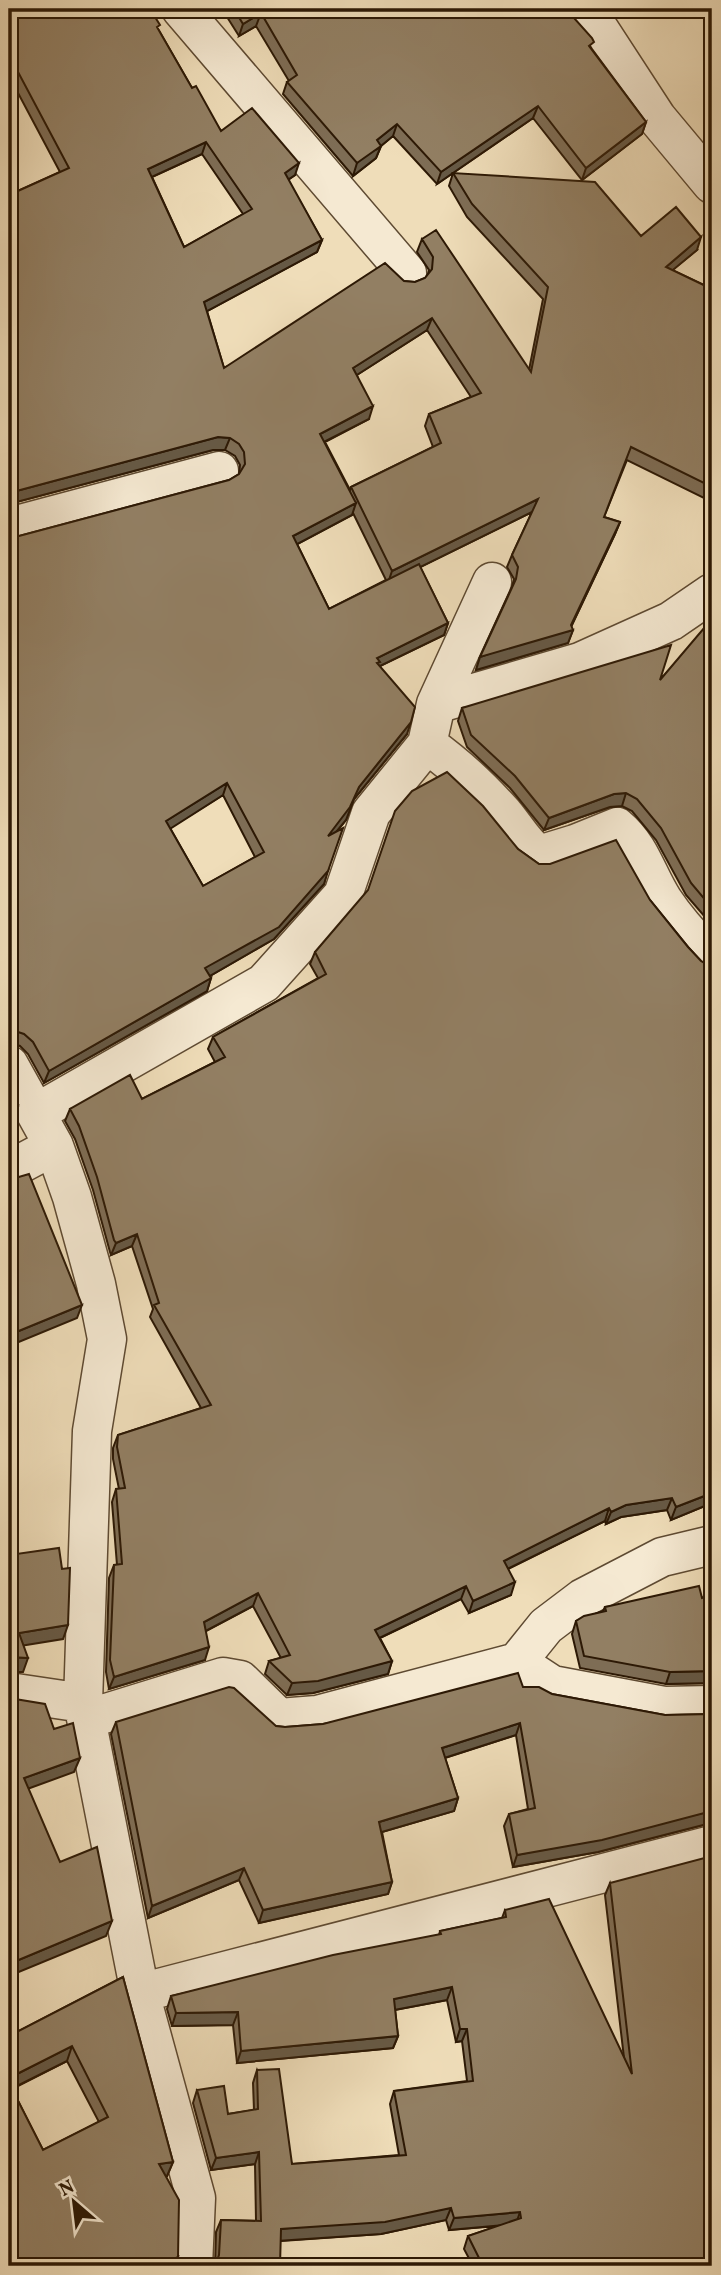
<svg xmlns="http://www.w3.org/2000/svg" width="721" height="2275" font-family="Vollkorn,serif">
<rect width="100%" height="100%" fill="#efddb9"/>
<filter id="stains"><feTurbulence type="fractalNoise" baseFrequency=".00286" numOctaves="4"/><feColorMatrix values="0 0 0 0 .2 0 0 0 0 .09 0 0 0 0 .02 0 0 0 .5 -.17"/></filter>
<radialGradient id="worn" r=".72"><stop offset=".6" stop-color="#630" stop-opacity="0"/><stop offset="1" stop-color="#630" stop-opacity=".3"/></radialGradient>
<g fill="none" stroke-linecap="round" stroke-linejoin="round">
<defs>
<path id="minor" d="M 181,9 L 407,273
M 586,9 L 657,118 L 712,184
M 9,527 L 219,471
M 436,704 L 580,662 L 671,621 L 712,593
M 427,744 C 458,767 478,785 504,814 C 516,828 524,844 539,855 L 575,844 L 617,827 C 641,847 647,875 663,900 C 677,921 695,941 712,958
M 9,1065 L 54,1146 L 72,1197 L 96,1284 L 107,1339 L 92,1431 L 83,1703 L 140,1993 L 196,2198 L 193,2266
M 36,1113 L 264,983 L 343,895 L 371,813 L 427,744 L 436,704 L 492,582
M 9,1170 L 54,1146
M 517,1662 L 552,1685 L 664,1706 L 712,1705
M 9,1692 L 83,1703
M 87,1719 L 223,1677 L 240,1680 L 279,1718 L 317,1715 L 517,1662 L 546,1626 L 583,1598 L 662,1557 L 712,1545
M 140,1993 L 712,1845"/>
</defs>
<use href="#minor" stroke="#5e4a32" stroke-width="41"/>
<use href="#minor" stroke="#f5e9d2" stroke-width="38"/>
</g>
<path fill="#7e6d55" stroke="#2d1905" stroke-width="2" fill-rule="evenodd" d="M 9,9 L 158,29 L 192,88 L 221,131 L 295,175 L 288,180 L 322,240 L 317,252 L 207,311 L 224,368 L 404,281 L 415,282 L 425,278 L 428,274 L 429,270 L 417,252 L 422,239 L 529,370 L 543,299 L 467,217 L 449,186 L 453,173 L 641,236 L 697,250 L 672,270 L 712,289 L 712,502 L 627,460 L 604,517 L 620,522 L 615,534 L 571,627 L 573,630 L 568,643 L 476,670 L 480,657 L 512,587 L 514,579 L 507,567 L 512,555 L 532,512 L 420,567 L 448,623 L 444,635 L 380,666 L 407,734 L 354,799 L 346,820 L 337,831 L 324,884 L 274,939 L 210,976 L 211,978 L 207,991 L 44,1083 L 28,1054 L 20,1046 L 10,1043 L 19,536 L 229,480 L 239,474 L 240,465 L 235,456 L 225,450 L 213,450 L 9,504 L 9,195 L 60,172 L 9,76 ZM 202,154 L 243,214 L 184,247 L 152,177 ZM 427,330 L 471,397 L 429,414 L 425,426 L 433,447 L 351,487 L 350,490 L 325,442 L 369,419 L 357,375 ZM 353,513 L 386,580 L 329,609 L 297,544 L 352,515 ZM 223,795 L 255,857 L 203,886 L 170,828 Z
M 222,9 L 566,9 L 592,49 L 646,122 L 642,134 L 582,180 L 533,118 L 437,184 L 393,136 L 381,146 L 376,158 L 353,176 L 283,94 L 287,82 L 289,81 L 256,26 L 239,36 Z
M 712,625 L 712,925 L 686,895 L 656,840 L 632,811 L 622,806 L 610,807 L 544,830 L 510,788 L 467,747 L 458,721 L 462,708 L 660,680 Z
M 518,849 L 539,864 L 650,900 L 688,947 L 701,961 L 710,966 L 712,967 L 712,1503 L 671,1520 L 667,1510 L 621,1517 L 606,1524 L 605,1521 L 508,1569 L 511,1595 L 469,1613 L 461,1599 L 380,1638 L 392,1661 L 388,1674 L 313,1693 L 287,1695 L 265,1674 L 269,1661 L 281,1658 L 253,1606 L 206,1631 L 205,1660 L 109,1689 L 106,1672 L 109,1578 L 114,1565 L 117,1565 L 112,1502 L 116,1489 L 119,1489 L 113,1459 L 113,1448 L 118,1435 L 201,1408 L 150,1317 L 153,1309 L 132,1246 L 111,1255 L 110,1252 L 93,1190 L 75,1139 L 65,1121 L 70,1109 L 142,1099 L 215,1062 L 208,1049 L 213,1037 L 318,978 L 310,964 L 315,952 Z
M 712,1595 L 712,1683 L 666,1684 L 580,1668 L 572,1634 L 576,1621 L 603,1611 L 605,1607 L 702,1598 Z
M 523,1687 L 552,1694 L 665,1715 L 712,1714 L 712,1824 L 707,1824 L 598,1852 L 513,1867 L 504,1826 L 509,1814 L 528,1809 L 516,1735 L 445,1758 L 458,1798 L 454,1811 L 382,1832 L 392,1882 L 388,1894 L 259,1923 L 239,1880 L 148,1918 L 111,1734 L 116,1722 L 276,1726 L 285,1727 L 323,1724 Z
M 610,1883 L 712,2266 L 473,2266 L 464,2249 L 468,2236 L 498,2226 L 449,2230 L 446,2220 L 381,2234 L 281,2241 L 215,2266 L 216,2232 L 221,2220 L 256,2221 L 255,2164 L 211,2170 L 193,2103 L 197,2090 L 228,2114 L 254,2110 L 253,2083 L 257,2070 L 292,2164 L 399,2155 L 390,2104 L 394,2091 L 467,2081 L 462,2041 L 456,2042 L 447,2000 L 395,2010 L 398,2036 L 393,2048 L 237,2063 L 233,2025 L 172,2026 L 167,2009 L 171,1996 L 439,1935 L 440,1931 L 502,1918 L 505,1910 L 624,2058 L 605,1895 Z
M 123,1977 L 173,2162 L 167,2176 L 166,2176 L 175,2266 L 9,2266 L 9,2036 ZM 67,2061 L 99,2122 L 43,2150 L 12,2089 Z"/>
<path fill="#665945" stroke="#2d1905" stroke-width="2" d="M 261,13 L 256,26 L 239,36 L 243,24 Z
M 538,106 L 533,118 L 437,184 L 441,172 Z
M 646,122 L 642,134 L 582,180 L 586,168 Z
M 397,124 L 393,136 L 376,150 L 381,146 L 376,158 L 353,176 L 357,163 L 377,140 Z
M 206,142 L 202,154 L 143,181 L 148,169 Z
M 299,163 L 295,175 L 280,185 L 285,173 Z
M 701,237 L 697,250 L 662,279 L 666,267 Z
M 322,240 L 317,252 L 200,315 L 204,302 Z
M 432,318 L 427,330 L 349,380 L 353,368 Z
M 373,406 L 369,419 L 316,446 L 320,434 Z
M 218,437 L 230,438 L 225,450 L 213,450 L 9,504 L 9,493 Z
M 538,499 L 534,511 L 388,583 L 392,571 Z
M 356,503 L 352,515 L 288,549 L 293,536 Z
M 620,522 L 615,534 L 569,631 L 573,630 L 568,643 L 476,670 L 480,657 L 571,625 Z
M 448,623 L 444,635 L 378,667 L 377,658 Z
M 411,722 L 407,734 L 354,799 L 346,820 L 323,848 L 328,836 L 359,787 Z
M 227,783 L 223,795 L 162,834 L 166,821 Z
M 626,793 L 622,806 L 610,807 L 544,830 L 549,818 L 614,794 Z
M 328,871 L 324,884 L 274,939 L 201,981 L 205,968 Z
M 211,978 L 207,991 L 44,1083 L 49,1071 Z
M 15,1031 L 10,1043 L 9,1044 L 9,1032 Z
M 18,1106 L 14,1118 L 9,1121 L 9,1110 Z
M 137,1234 L 132,1246 L 111,1255 L 116,1243 Z
M 82,1305 L 77,1318 L 9,1346 L 9,1335 Z
M 712,1493 L 712,1503 L 671,1520 L 676,1507 Z
M 672,1498 L 667,1510 L 621,1517 L 606,1524 L 611,1512 L 626,1505 Z
M 609,1508 L 605,1521 L 499,1573 L 504,1561 Z
M 515,1582 L 511,1595 L 469,1613 L 473,1601 Z
M 466,1586 L 461,1599 L 371,1642 L 375,1630 Z
M 258,1593 L 253,1606 L 200,1634 L 204,1622 Z
M 68,1625 L 63,1639 L 14,1647 L 19,1633 Z
M 209,1647 L 205,1660 L 109,1689 L 114,1677 Z
M 9,1657 L 28,1658 L 23,1672 L 9,1672 Z
M 392,1661 L 388,1674 L 313,1693 L 287,1695 L 292,1683 Z
M 712,1671 L 712,1683 L 666,1684 L 670,1672 Z
M 520,1723 L 516,1735 L 438,1760 L 442,1748 Z
M 80,1758 L 74,1772 L 19,1792 L 24,1778 Z
M 458,1798 L 454,1811 L 375,1834 L 379,1822 Z
M 712,1811 L 712,1824 L 707,1824 L 598,1852 L 513,1867 L 517,1855 Z
M 244,1868 L 239,1880 L 148,1918 L 152,1906 Z
M 392,1882 L 388,1894 L 259,1923 L 263,1910 Z
M 112,1921 L 106,1936 L 9,1976 L 9,1964 Z
M 452,1987 L 447,2000 L 389,2011 L 394,1999 Z
M 238,2012 L 233,2025 L 172,2026 L 176,2013 Z
M 460,2029 L 467,2029 L 462,2041 L 456,2042 Z
M 398,2036 L 393,2048 L 237,2063 L 241,2051 Z
M 72,2046 L 67,2061 L 9,2090 L 9,2078 Z
M 259,2152 L 255,2164 L 211,2170 L 216,2158 Z
M 173,2162 L 167,2176 L 154,2178 L 159,2164 Z
M 451,2208 L 446,2220 L 381,2234 L 277,2241 L 281,2229 Z
M 520,2212 L 516,2224 L 449,2230 L 454,2218 Z
M 178,2257 L 175,2266 L 160,2266 Z"/>
<path fill="#927f63" stroke="#2d1905" stroke-width="2" fill-rule="evenodd" d="M 9,9 L 150,9 L 160,25 L 157,27 L 192,88 L 196,86 L 221,131 L 252,108 L 299,163 L 285,173 L 322,240 L 204,302 L 224,368 L 385,263 L 404,281 L 415,282 L 425,278 L 432,269 L 433,257 L 422,239 L 436,230 L 531,372 L 548,287 L 472,204 L 453,173 L 595,182 L 641,236 L 676,207 L 701,237 L 666,267 L 712,289 L 712,487 L 631,447 L 604,517 L 620,522 L 571,625 L 573,630 L 480,657 L 516,579 L 518,567 L 512,555 L 538,499 L 392,571 L 351,487 L 441,443 L 429,414 L 481,393 L 432,318 L 353,368 L 373,406 L 320,434 L 356,503 L 293,536 L 329,609 L 419,564 L 448,623 L 377,658 L 380,662 L 377,663 L 415,707 L 411,722 L 359,787 L 350,807 L 328,836 L 343,828 L 328,871 L 279,927 L 205,968 L 211,978 L 49,1071 L 33,1042 L 24,1034 L 15,1031 L 9,1032 L 9,536 L 19,536 L 229,480 L 239,474 L 245,464 L 244,452 L 239,444 L 230,438 L 218,437 L 9,493 L 9,195 L 69,168 L 9,55 ZM 206,142 L 252,209 L 184,247 L 148,169 ZM 227,783 L 264,852 L 203,886 L 166,821 Z
M 234,9 L 566,9 L 592,38 L 594,42 L 589,46 L 646,122 L 586,168 L 538,106 L 441,172 L 397,124 L 377,140 L 381,146 L 357,163 L 287,82 L 297,75 L 261,13 L 243,24 Z
M 710,621 L 712,625 L 712,908 L 691,883 L 661,828 L 637,799 L 626,793 L 614,794 L 549,818 L 515,776 L 471,735 L 462,708 L 671,645 L 660,680 Z
M 447,772 L 483,806 L 518,849 L 539,864 L 550,864 L 616,840 L 650,900 L 688,947 L 701,961 L 710,966 L 712,967 L 712,1493 L 676,1507 L 672,1498 L 626,1505 L 611,1512 L 609,1508 L 504,1561 L 515,1582 L 473,1601 L 466,1586 L 375,1630 L 392,1661 L 318,1681 L 292,1683 L 269,1661 L 290,1655 L 258,1593 L 204,1622 L 209,1647 L 114,1677 L 110,1660 L 114,1565 L 122,1564 L 116,1489 L 125,1488 L 117,1447 L 118,1435 L 211,1405 L 154,1305 L 159,1303 L 137,1234 L 116,1243 L 114,1240 L 97,1177 L 79,1126 L 70,1109 L 130,1075 L 142,1099 L 225,1057 L 213,1037 L 326,974 L 315,952 L 368,890 L 395,811 L 412,791 Z
M 9,1089 L 18,1106 L 9,1110 Z
M 9,1125 L 12,1133 L 9,1136 Z
M 29,1174 L 82,1305 L 9,1335 L 9,1178 L 12,1179 Z
M 59,1548 L 62,1569 L 70,1568 L 68,1625 L 19,1633 L 28,1658 L 9,1657 L 9,1555 Z
M 699,1586 L 702,1598 L 712,1595 L 712,1671 L 670,1672 L 584,1656 L 576,1621 L 584,1616 L 606,1611 L 605,1607 Z
M 518,1673 L 523,1687 L 539,1687 L 552,1694 L 665,1715 L 712,1714 L 712,1811 L 602,1840 L 517,1855 L 509,1814 L 535,1808 L 520,1723 L 442,1748 L 458,1798 L 379,1822 L 392,1882 L 263,1910 L 244,1868 L 152,1906 L 116,1722 L 229,1687 L 234,1688 L 276,1726 L 285,1727 L 323,1724 Z
M 9,1698 L 45,1704 L 54,1729 L 73,1723 L 80,1758 L 24,1778 L 60,1862 L 97,1847 L 112,1921 L 9,1964 Z
M 712,1856 L 712,2266 L 483,2266 L 468,2236 L 521,2218 L 520,2212 L 454,2218 L 451,2208 L 385,2222 L 281,2229 L 280,2266 L 215,2266 L 219,2255 L 221,2220 L 261,2221 L 259,2152 L 216,2158 L 197,2090 L 224,2086 L 228,2114 L 258,2109 L 257,2070 L 279,2069 L 292,2164 L 406,2155 L 394,2091 L 473,2081 L 467,2029 L 460,2029 L 452,1987 L 394,1999 L 398,2036 L 241,2051 L 238,2012 L 176,2013 L 171,1996 L 333,1955 L 441,1934 L 440,1931 L 506,1917 L 505,1910 L 549,1899 L 632,2074 L 610,1883 Z
M 123,1977 L 173,2162 L 159,2164 L 179,2200 L 178,2257 L 160,2266 L 14,2266 L 9,2256 L 9,2083 L 43,2150 L 108,2117 L 72,2046 L 9,2078 L 9,2036 Z"/>
<rect width="721" height="2275" fill="none" stroke="#efddb9" stroke-width="35"/>
<rect x="10" y="10" width="700" height="2254" fill="none" stroke="#2d1905" stroke-width="3.5"/>
<rect x="18" y="18" width="686" height="2240" fill="none" stroke="#2d1905" stroke-width="2"/>
<g transform="translate(74 2202) rotate(332)" stroke="#f5e9d2" stroke-width="5" paint-order="stroke">
<path d="M0-5L12 26L0 18L-12 26Z" fill="#2d1905"/>
<text y="-10" font-size="19" font-weight="bold" text-anchor="middle" fill="#2d1905">N</text>
</g>
<rect width="100%" height="100%" filter="url(#stains)"/>
<rect width="100%" height="100%" fill="url(#worn)"/>
</svg>
